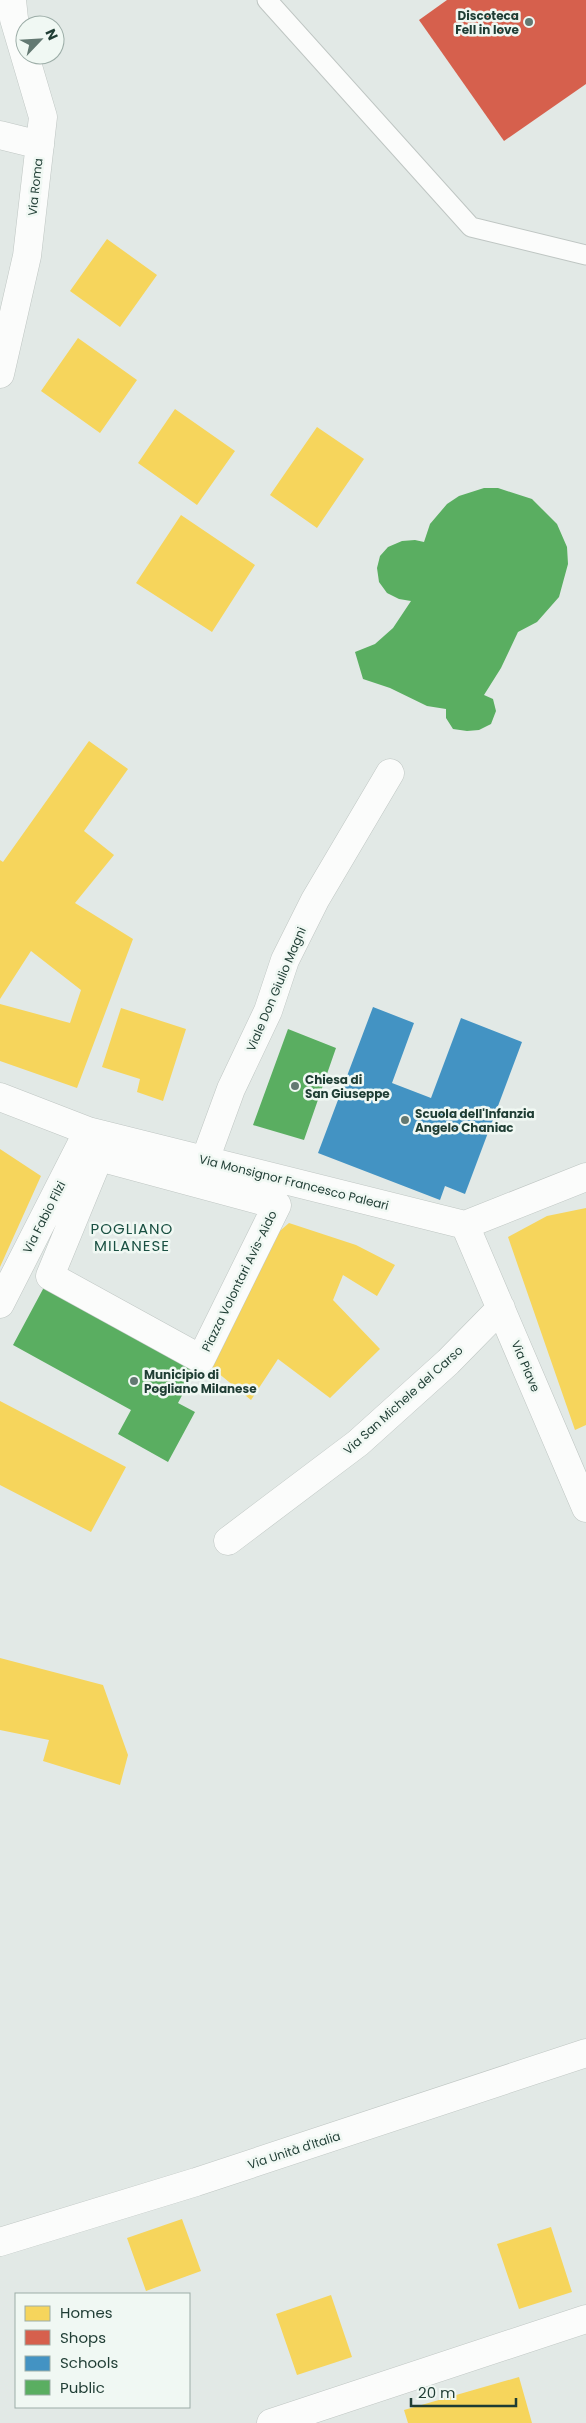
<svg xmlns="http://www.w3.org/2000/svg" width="586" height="2423" font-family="Poppins,sans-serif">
<rect width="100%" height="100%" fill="#e2e9e6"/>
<path fill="#f6d55c" d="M 107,239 L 157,275 L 120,327 L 70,291 Z
M 78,338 L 137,380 L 100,433 L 41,391 Z
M 175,409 L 235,451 L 197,505 L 138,463 Z
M 317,427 L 364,459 L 317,528 L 270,495 Z
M 181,515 L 255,565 L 212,632 L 136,583 Z
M 89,741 L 128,769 L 84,831 L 114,855 L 75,903 L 133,939 L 77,1088 L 0,1061 L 0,1004 L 70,1023 L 81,990 L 31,951 L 0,999 L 0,860 L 3,862 Z
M 121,1008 L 186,1029 L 163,1101 L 137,1092 L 140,1079 L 102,1067 Z
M 0,1149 L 41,1176 L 0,1267 Z
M 586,1208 L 586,1425 L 575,1430 L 508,1237 L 547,1216 Z
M 289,1223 L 356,1245 L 395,1265 L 377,1296 L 343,1275 L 333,1300 L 380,1349 L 330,1398 L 278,1359 L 251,1400 L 201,1359 L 251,1256 Z
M 0,1401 L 126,1467 L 91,1532 L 0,1485 Z
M 0,1658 L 103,1685 L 128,1755 L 120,1785 L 43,1761 L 49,1740 L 0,1730 Z
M 182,2219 L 201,2271 L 146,2291 L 127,2238 Z
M 551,2227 L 572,2292 L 519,2309 L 497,2244 Z
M 331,2295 L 352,2357 L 297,2375 L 276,2314 Z
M 519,2377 L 532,2423 L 408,2423 L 404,2410 Z"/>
<path fill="#d6604d" d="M 447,0 L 586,0 L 586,84 L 504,141 L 419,20 Z"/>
<path fill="#4393c3" d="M 373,1007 L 414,1023 L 392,1083 L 431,1098 L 461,1018 L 522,1042 L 465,1194 L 445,1186 L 440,1200 L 318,1153 Z"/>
<path fill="#5aae61" d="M 484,488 L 498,488 L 532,499 L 557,524 L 567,547 L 568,564 L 559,597 L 537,622 L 518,632 L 501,668 L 484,695 L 493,699 L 496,711 L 491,724 L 479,730 L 467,731 L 453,729 L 446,718 L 446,709 L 427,706 L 390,688 L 363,679 L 355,652 L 375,644 L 393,628 L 411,601 L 399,599 L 387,593 L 379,582 L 377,568 L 380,556 L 388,547 L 402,541 L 415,540 L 424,542 L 430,524 L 447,504 L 459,496 Z
M 288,1029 L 336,1048 L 304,1140 L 253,1125 Z
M 50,1276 L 201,1359 L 178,1403 L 195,1412 L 168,1462 L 118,1434 L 131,1410 L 13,1345 Z"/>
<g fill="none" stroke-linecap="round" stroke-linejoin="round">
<defs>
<path id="lane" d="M 267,0 L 471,227 L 586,255"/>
<path id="street" d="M 0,135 L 40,145
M 0,374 L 27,256 L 43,117 L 14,19 L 12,0
M 0,1097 L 88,1131 L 465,1225 L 586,1177
M 99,1157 L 277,1205 L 201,1359 L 50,1276 Z
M 205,1160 L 231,1089 L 268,1011 L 285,960 L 315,900 L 390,773
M 465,1225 L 586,1508
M 0,1304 L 88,1131
M 228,1541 L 358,1443 L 448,1362 L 501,1308
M 0,2242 L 196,2182 L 586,2053
M 271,2423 L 586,2319"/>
</defs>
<use href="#lane" stroke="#bfc6c3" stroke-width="21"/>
<use href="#street" stroke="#bfc6c3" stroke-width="29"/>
<use href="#lane" stroke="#fbfcfb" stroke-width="19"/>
<use href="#street" stroke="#fbfcfb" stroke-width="28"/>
</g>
<g fill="#637972" stroke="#f0f8f3" stroke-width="2">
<circle cx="529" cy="22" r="5"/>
<circle cx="295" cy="1086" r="5"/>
<circle cx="405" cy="1120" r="5"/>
<circle cx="134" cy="1381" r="5"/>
</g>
<g text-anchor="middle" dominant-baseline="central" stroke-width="5" stroke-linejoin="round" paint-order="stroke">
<g font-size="12" font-weight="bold" fill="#1f3d34" stroke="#f0f8f3" text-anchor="start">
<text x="519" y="15" text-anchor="end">Discoteca<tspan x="519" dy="14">Fell in love</tspan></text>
<text x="305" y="1079">Chiesa di<tspan x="305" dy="14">San Giuseppe</tspan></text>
<text x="415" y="1113">Scuola dell'Infanzia<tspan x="415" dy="14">Angelo Chaniac</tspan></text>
<text x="144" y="1374">Municipio di<tspan x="144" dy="14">Pogliano Milanese</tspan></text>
</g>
<g font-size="12" fill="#1f3d34" stroke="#f0f8f3">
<text transform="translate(35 187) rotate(-84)">Via Roma</text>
<text transform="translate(276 989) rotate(-67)">Viale Don Giulio Magni</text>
<text transform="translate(294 1182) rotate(14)">Via Monsignor Francesco Paleari</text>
<text transform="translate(44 1217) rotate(-63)">Via Fabio Filzi</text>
<text transform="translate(239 1281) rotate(-64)">Piazza Volontari Avis-Aido</text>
<text transform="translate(526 1366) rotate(67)">Via Piave</text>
<text transform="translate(403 1400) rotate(-42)">Via San Michele del Carso</text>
<text transform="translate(294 2150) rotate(-18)">Via Unità d'Italia</text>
</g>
<g font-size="15" letter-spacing="1" fill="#195042" stroke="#f0f8f3">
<text x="132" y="1228">POGLIANO<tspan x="132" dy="17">MILANESE</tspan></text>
</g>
</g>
<rect x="15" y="2293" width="175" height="115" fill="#f0f8f3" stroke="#9cada7"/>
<rect x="25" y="2306" width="25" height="15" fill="#f6d55c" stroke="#9cada7"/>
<text x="60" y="2318" font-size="15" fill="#1f3d34">Homes</text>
<rect x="25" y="2330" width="25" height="15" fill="#d6604d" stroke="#9cada7"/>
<text x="60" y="2343" font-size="15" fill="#1f3d34">Shops</text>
<rect x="25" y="2356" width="25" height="15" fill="#4393c3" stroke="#9cada7"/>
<text x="60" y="2368" font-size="15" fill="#1f3d34">Schools</text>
<rect x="25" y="2380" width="25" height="15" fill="#5aae61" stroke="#9cada7"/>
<text x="60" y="2393" font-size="15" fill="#1f3d34">Public</text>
<g transform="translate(40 40) rotate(65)"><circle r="24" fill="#f0f8f3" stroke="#9cada7"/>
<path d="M0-4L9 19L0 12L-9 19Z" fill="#637972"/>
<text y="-8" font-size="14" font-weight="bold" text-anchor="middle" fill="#1f3d34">N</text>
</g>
<path d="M411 2398v8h105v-8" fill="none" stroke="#1f3d34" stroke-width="2.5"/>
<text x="418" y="2398" font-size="15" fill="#1f3d34" stroke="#f0f8f3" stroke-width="4" paint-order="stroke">20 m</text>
</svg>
